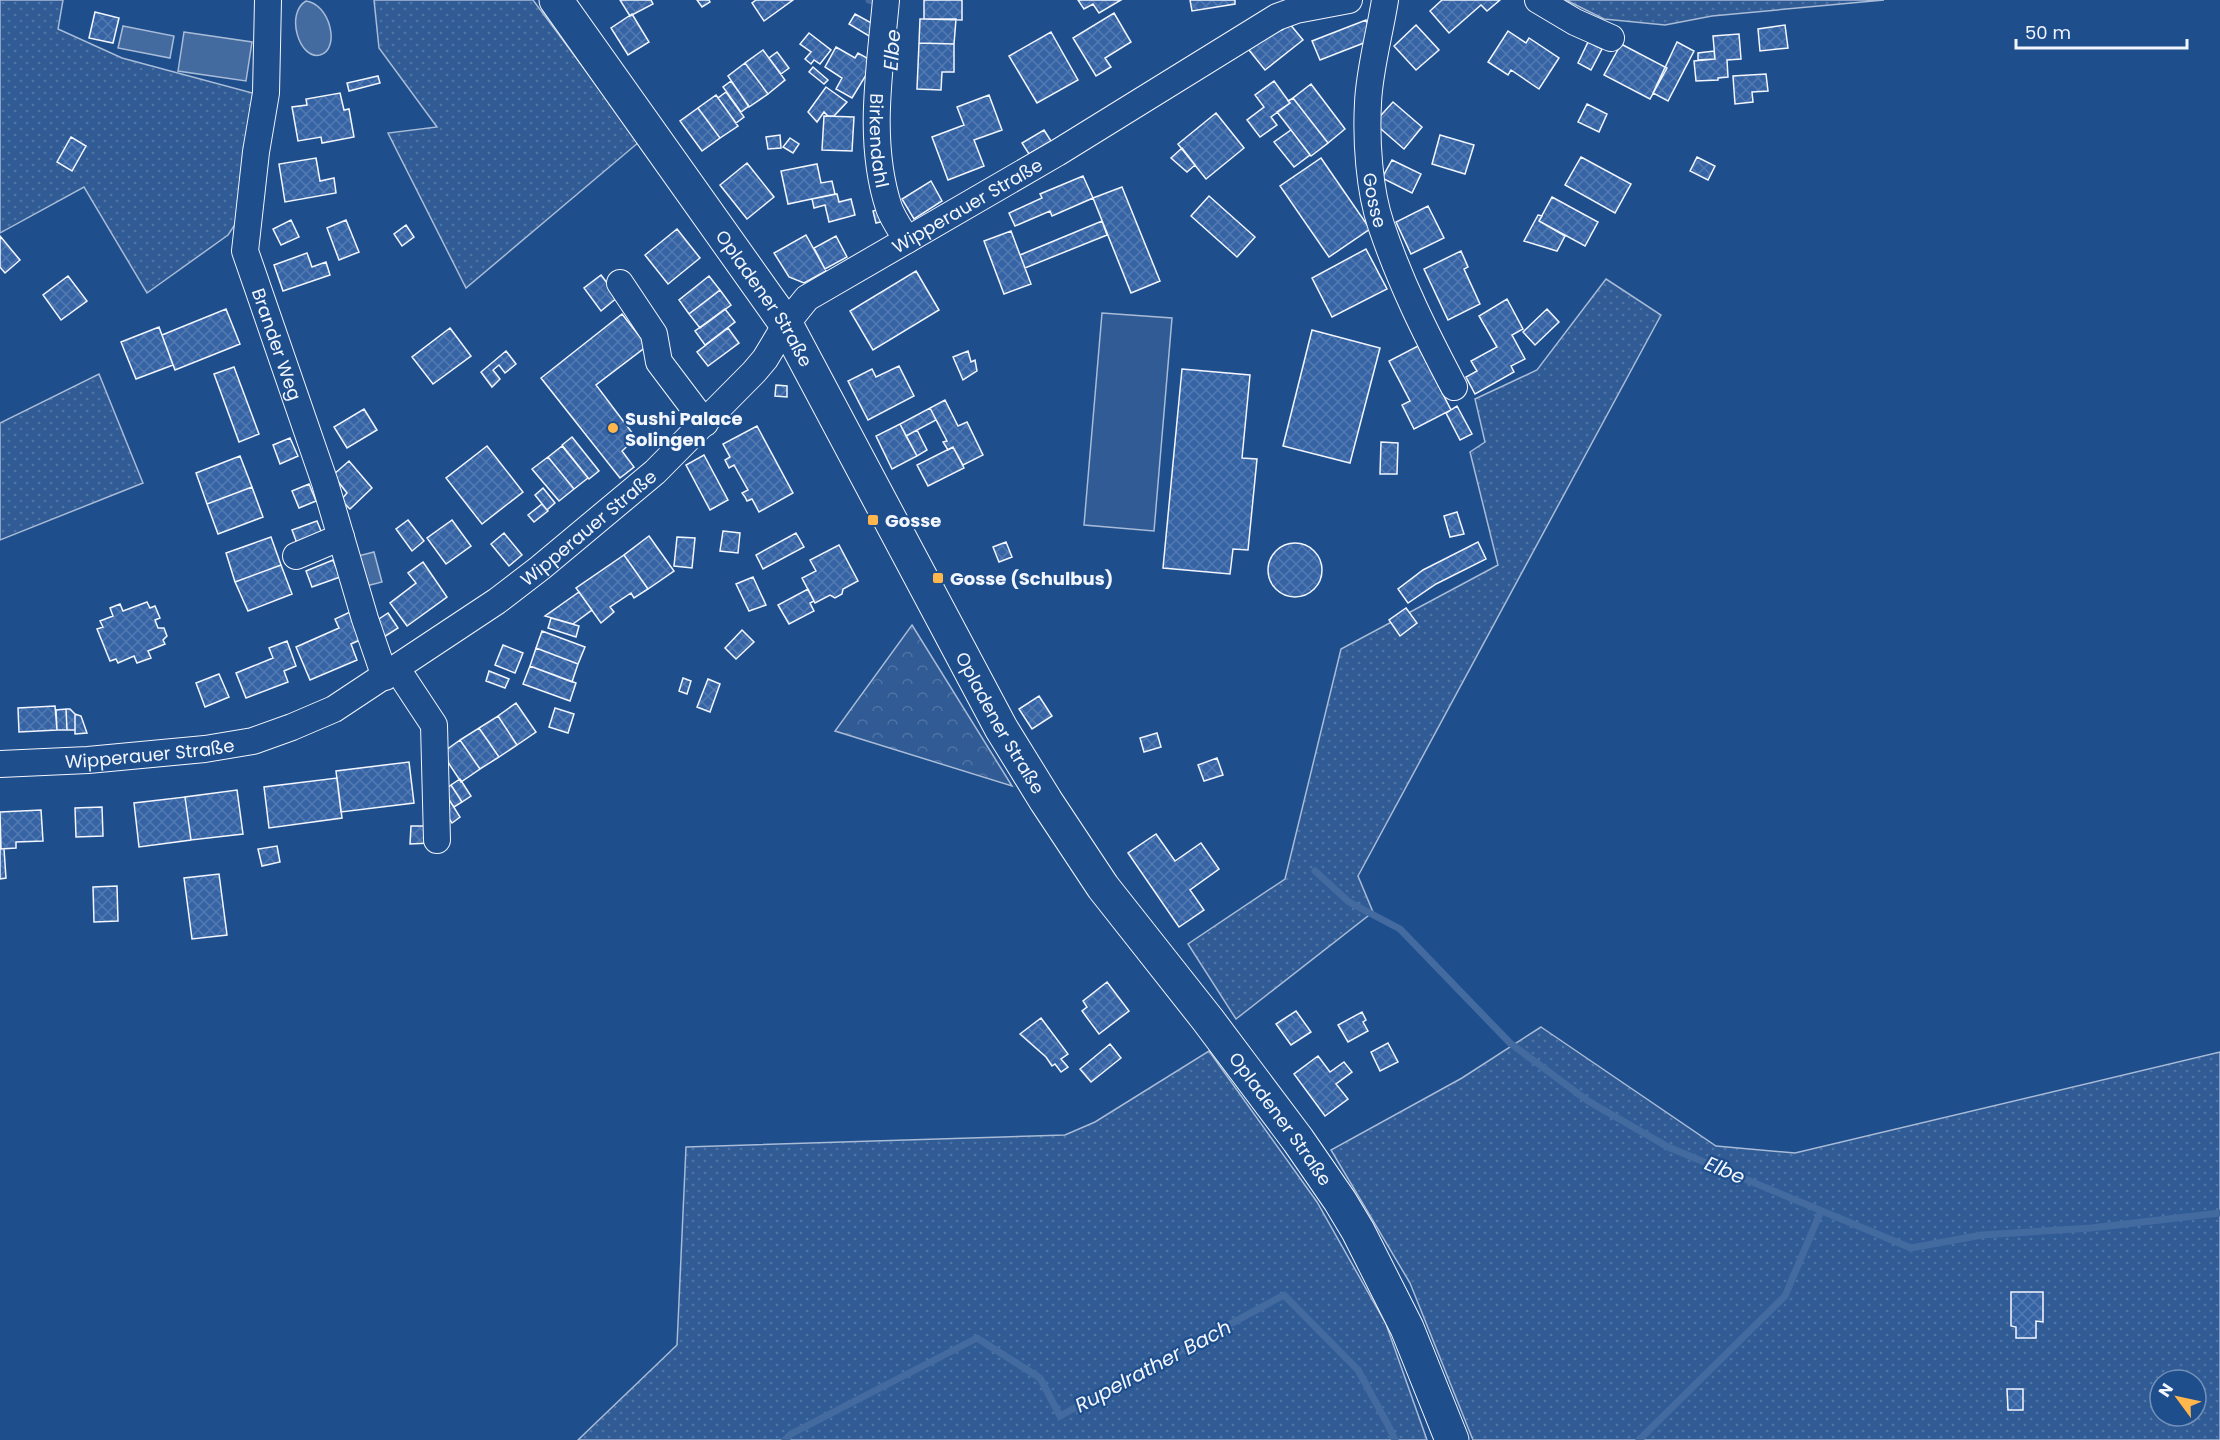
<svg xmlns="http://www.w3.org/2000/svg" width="2220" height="1440" font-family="Poppins,sans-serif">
<defs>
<pattern id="grass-dots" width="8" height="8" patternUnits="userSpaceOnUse" patternTransform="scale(1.5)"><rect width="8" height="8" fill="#305b95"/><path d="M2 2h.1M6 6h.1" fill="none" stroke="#4e73a5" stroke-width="1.8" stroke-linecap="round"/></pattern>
<pattern id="forest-crowns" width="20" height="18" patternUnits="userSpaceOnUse" patternTransform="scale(1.5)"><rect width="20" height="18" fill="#305b95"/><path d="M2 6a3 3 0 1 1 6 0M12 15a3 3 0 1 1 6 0" fill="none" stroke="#4e73a5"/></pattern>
<pattern id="building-cross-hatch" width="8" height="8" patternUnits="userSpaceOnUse" patternTransform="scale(1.5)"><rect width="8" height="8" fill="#3563a3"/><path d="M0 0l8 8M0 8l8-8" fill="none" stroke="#537ab1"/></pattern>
</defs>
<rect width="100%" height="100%" fill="#1f4e8c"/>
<path fill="url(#grass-dots)" stroke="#a8bbd7" stroke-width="1.5" fill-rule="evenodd" d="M 0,0 L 63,0 L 58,29 L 122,58 L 256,94 L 240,217 L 228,235 L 147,293 L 84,187 L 0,233 Z
M 374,0 L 533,0 L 639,142 L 466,288 L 388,133 L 437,127 L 379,48 Z
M 1566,0 L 1884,0 L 1712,16 L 1665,25 L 1604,19 Z
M 1606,279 L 1661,315 L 1358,876 L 1373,912 L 1236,1019 L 1188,944 L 1285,879 L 1341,649 L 1498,565 L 1470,452 L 1485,442 L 1475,399 L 1537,370 Z
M 99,374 L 143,483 L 0,540 L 0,423 Z
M 1541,1027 L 1716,1146 L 1795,1153 L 2220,1052 L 2220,1440 L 1473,1440 L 1410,1283 L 1331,1150 L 1462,1078 ZM 2160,1380 L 2196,1380 L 2196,1416 L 2160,1416 Z
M 1209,1051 L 1317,1202 L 1386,1324 L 1427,1440 L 578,1440 L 677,1345 L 686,1147 L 1065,1135 L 1095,1122 Z"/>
<path fill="url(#forest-crowns)" stroke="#a8bbd7" stroke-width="1.5" d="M 912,625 L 1012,786 L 835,731 Z"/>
<path fill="#305b95" stroke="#a8bbd7" stroke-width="1.5" d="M 1102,313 L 1172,318 L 1154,531 L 1084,525 Z"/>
<path fill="#446ba0" stroke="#a8bbd7" stroke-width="1.5" d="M 306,1 C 330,4 341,49 320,55 C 299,60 285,13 306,1 Z
M 123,26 L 174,36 L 170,58 L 118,48 Z
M 184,32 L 252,42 L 246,81 L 178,71 Z
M 374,552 L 382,582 L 366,586 L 358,556 Z"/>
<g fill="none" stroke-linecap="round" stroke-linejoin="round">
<path stroke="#446ba0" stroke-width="7" d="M 869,0 L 873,1
M 1315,871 L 1349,902 L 1400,929 L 1510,1043 L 1588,1101 L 1668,1147 L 1911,1248 L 1982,1235 L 2091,1228 L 2220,1213
M 785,1440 L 791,1434 L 977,1338 L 1040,1378 L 1060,1416 L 1284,1295 L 1358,1370 L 1387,1423 L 1395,1440
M 1639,1440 L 1785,1296 L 1821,1211"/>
</g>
<path fill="url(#building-cross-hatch)" stroke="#f2f6ff" stroke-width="1.5" d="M 620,0 L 651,0 L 653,4 L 630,16 Z
M 697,0 L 709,0 L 710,2 L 702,7 Z
M 756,0 L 793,0 L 764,21 L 752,3 Z
M 924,0 L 962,0 L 962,20 L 924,19 Z
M 1078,0 L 1121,0 L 1099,13 L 1093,4 L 1084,9 Z
M 1190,0 L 1235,0 L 1235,4 L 1192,11 Z
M 1442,0 L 1500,0 L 1487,11 L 1481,5 L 1449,33 L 1430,11 Z
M 95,12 L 119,18 L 113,43 L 89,38 Z
M 1114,13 L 1131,42 L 1105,58 L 1111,67 L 1096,76 L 1073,38 Z
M 632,14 L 649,42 L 628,55 L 611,28 Z
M 855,14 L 875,25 L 869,36 L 849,24 Z
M 920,19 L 956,19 L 954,44 L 919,43 Z
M 1366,20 L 1374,39 L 1320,60 L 1312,41 Z
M 1289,23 L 1303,40 L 1265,70 L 1249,50 L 1279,26 L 1282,30 Z
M 1416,25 L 1439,50 L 1416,70 L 1394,46 Z
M 1785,25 L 1788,48 L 1760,51 L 1758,29 Z
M 1508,31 L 1526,43 L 1529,38 L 1559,58 L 1539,89 L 1511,70 L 1508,75 L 1488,62 Z
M 1051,32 L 1078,80 L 1037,103 L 1009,56 Z
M 809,33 L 831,50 L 820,64 L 814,60 L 811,64 L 805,59 L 811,52 L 800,44 Z
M 1739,34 L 1741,59 L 1727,60 L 1728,77 L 1718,78 L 1718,80 L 1696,81 L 1694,61 L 1715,59 L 1713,36 Z
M 1588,42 L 1602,49 L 1591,70 L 1578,63 Z
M 1677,42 L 1694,51 L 1668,101 L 1653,93 Z
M 919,43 L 954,44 L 954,72 L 942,72 L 941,90 L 917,89 Z
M 1621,44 L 1667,68 L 1650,99 L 1604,75 Z
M 836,47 L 855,58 L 858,53 L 874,62 L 852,98 L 836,89 L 842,78 L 825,67 Z
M 763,50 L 785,80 L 768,94 L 745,63 Z
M 1714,51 L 1715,59 L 1698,60 L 1698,53 Z
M 777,52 L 789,68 L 781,74 L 769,58 Z
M 745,63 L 768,94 L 749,107 L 728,76 Z
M 813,67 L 828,80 L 824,84 L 809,72 Z
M 1766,74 L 1768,91 L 1752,92 L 1753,102 L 1735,104 L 1733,76 Z
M 378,76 L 380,83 L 349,91 L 347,83 Z
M 731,81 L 749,106 L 741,112 L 723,87 Z
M 1274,81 L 1290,103 L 1271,117 L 1277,125 L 1260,137 L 1247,120 L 1264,107 L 1255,95 Z
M 1311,84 L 1345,129 L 1328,143 L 1293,98 Z
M 826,87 L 847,102 L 834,116 L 828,116 L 824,112 L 817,122 L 808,112 Z
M 726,92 L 744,117 L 736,123 L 718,98 Z
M 340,93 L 344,110 L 349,109 L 354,137 L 322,143 L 321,137 L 298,141 L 292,107 L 307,105 L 306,99 Z
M 716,95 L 738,126 L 720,138 L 698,108 Z
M 989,95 L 1002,130 L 974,140 L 984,166 L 948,180 L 932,137 L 964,125 L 957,107 Z
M 1293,98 L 1328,143 L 1311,156 L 1277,112 L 1290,103 L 1288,101 Z
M 1393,102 L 1422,127 L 1404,149 L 1374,123 Z
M 1587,104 L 1607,114 L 1599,132 L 1578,122 Z
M 698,108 L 720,138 L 702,151 L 680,121 Z
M 1216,113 L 1244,148 L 1206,179 L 1178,144 Z
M 824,116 L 854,117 L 852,151 L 822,150 Z
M 1044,130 L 1051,141 L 1029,154 L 1022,143 Z
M 1291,130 L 1310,155 L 1294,167 L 1274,142 Z
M 780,135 L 781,148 L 768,149 L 766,137 Z
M 1440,135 L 1474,145 L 1465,174 L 1432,164 Z
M 71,137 L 86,146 L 72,171 L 57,162 Z
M 790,138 L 799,144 L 793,153 L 783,147 Z
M 1182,148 L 1195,165 L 1187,172 L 1171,158 Z
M 1581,157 L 1631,184 L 1615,213 L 1565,185 Z
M 1697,157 L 1715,166 L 1708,180 L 1690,171 Z
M 316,158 L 320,181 L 334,178 L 336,193 L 285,202 L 279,164 Z
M 1321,158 L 1370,229 L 1329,257 L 1280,186 Z
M 1392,160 L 1421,174 L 1412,193 L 1382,178 Z
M 747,163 L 774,197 L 747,219 L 720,185 Z
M 817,164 L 821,183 L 832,181 L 835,194 L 788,204 L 781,171 Z
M 1083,176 L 1093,198 L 1052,216 L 1050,211 L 1015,226 L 1009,213 L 1042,198 L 1040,194 Z
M 931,181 L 942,201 L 914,219 L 902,199 Z
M 1122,187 L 1160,281 L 1131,293 L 1093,198 Z
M 837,194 L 839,202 L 851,199 L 855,215 L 829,222 L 825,205 L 814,208 L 812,199 Z
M 1209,196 L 1255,237 L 1237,257 L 1191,216 Z
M 1552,197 L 1598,222 L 1585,246 L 1539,221 Z
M 1428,206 L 1444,238 L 1411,254 L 1396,222 Z
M 881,209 L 885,221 L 876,223 L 873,211 Z
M 1538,215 L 1542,216 L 1539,221 L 1565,236 L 1557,251 L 1524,241 Z
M 291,220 L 299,237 L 281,245 L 273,229 Z
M 346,220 L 359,252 L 339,260 L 327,228 Z
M 1102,221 L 1107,235 L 1025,268 L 1020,255 Z
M 406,225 L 414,237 L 402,246 L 394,234 Z
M 677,229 L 700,258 L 668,284 L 645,255 Z
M 1011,231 L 1031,284 L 1004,294 L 984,241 Z
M 806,235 L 826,271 L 804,283 L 789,277 L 774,253 Z
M 0,236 L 20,260 L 5,273 L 0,267 Z
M 836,236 L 847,257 L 825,269 L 814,248 Z
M 1366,249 L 1387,289 L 1332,317 L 1312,278 Z
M 1461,251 L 1468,267 L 1464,269 L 1480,304 L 1448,320 L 1424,269 Z
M 307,253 L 312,267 L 326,262 L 330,275 L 283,291 L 274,265 Z
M 916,271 L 939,310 L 873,350 L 850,311 Z
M 601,275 L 618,297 L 601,311 L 584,288 Z
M 68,276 L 87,301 L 61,320 L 43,295 Z
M 709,276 L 720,290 L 689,314 L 679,300 Z
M 720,290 L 731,305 L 700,328 L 689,314 Z
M 1507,299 L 1523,329 L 1512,335 L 1525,359 L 1511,366 L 1514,372 L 1475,394 L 1466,377 L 1477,371 L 1471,361 L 1497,347 L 1479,316 Z
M 226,309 L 240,344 L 175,370 L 162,335 Z
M 725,309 L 735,322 L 705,345 L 695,331 Z
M 1547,309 L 1559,322 L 1535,345 L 1523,332 Z
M 622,314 L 647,346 L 596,385 L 636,438 L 622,451 L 634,467 L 620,478 L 541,378 Z
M 159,327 L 173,365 L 136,379 L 121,342 Z
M 450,328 L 471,356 L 433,384 L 412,357 Z
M 728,328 L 739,343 L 708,366 L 697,352 Z
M 1312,330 L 1380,348 L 1350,463 L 1283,446 Z
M 1418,346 L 1451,410 L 1414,429 L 1402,405 L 1410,401 L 1389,361 Z
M 506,351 L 516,364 L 505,373 L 499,365 L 493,370 L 500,379 L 492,387 L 481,372 Z
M 968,351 L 971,362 L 975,360 L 977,371 L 963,380 L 953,357 Z
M 899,366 L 914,396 L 868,420 L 848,381 L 872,369 L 876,377 Z
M 234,367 L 259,434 L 239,442 L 214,374 Z
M 1182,369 L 1250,375 L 1242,458 L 1257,459 L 1248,550 L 1233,549 L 1230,574 L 1163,568 Z
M 776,385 L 787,386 L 787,397 L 775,396 Z
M 945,400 L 958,426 L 967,422 L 983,455 L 963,465 L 953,447 L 948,450 L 943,442 L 947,441 L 930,408 Z
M 1457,406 L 1472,434 L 1460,440 L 1446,413 Z
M 930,408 L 936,420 L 906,436 L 900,424 Z
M 364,409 L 377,430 L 347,448 L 334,427 Z
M 900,424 L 917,456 L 892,469 L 876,436 Z
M 757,426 L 793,493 L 759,512 L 752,499 L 747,501 L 745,497 L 742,493 L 748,490 L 734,465 L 729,468 L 725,460 L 730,457 L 723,444 Z
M 917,430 L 927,450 L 917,456 L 906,436 Z
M 572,437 L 599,471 L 589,479 L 562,445 Z
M 290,438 L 298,456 L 280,464 L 273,445 Z
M 1381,442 L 1398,443 L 1397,474 L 1380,474 Z
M 487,446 L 523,492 L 482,524 L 446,478 Z
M 562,446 L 588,478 L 574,489 L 548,457 Z
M 953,447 L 964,468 L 928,486 L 917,465 Z
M 704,455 L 728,500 L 710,510 L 686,465 Z
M 240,456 L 252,487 L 207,504 L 196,473 Z
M 548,457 L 574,489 L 559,501 L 532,469 Z
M 349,461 L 372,488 L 350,509 L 341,500 L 347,493 L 333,475 Z
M 309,484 L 316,501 L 299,508 L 292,491 Z
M 252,487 L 263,517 L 218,534 L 207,504 Z
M 543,488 L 555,503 L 547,510 L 535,495 Z
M 542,504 L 548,511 L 534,522 L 528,515 Z
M 1457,512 L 1464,534 L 1450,537 L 1444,516 Z
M 408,520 L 424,541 L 412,551 L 396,529 Z
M 452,520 L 471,546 L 446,564 L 427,538 Z
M 317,521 L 323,536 L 298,546 L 292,530 Z
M 723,531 L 740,533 L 738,553 L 720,551 Z
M 504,533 L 522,555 L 509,566 L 491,544 Z
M 796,533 L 804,547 L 763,569 L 756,555 Z
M 649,536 L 674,571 L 648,589 L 624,555 Z
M 271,537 L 281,565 L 235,582 L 226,553 Z
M 677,537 L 695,538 L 692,568 L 674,566 Z
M 1006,542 L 1012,557 L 999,562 L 993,547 Z
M 1478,542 L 1486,559 L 1436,584 L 1408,603 L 1398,589 L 1423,570 Z
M1268 570a27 27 0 1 1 54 0a27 27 0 1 1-54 0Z
M 839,545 L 858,581 L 843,589 L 842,594 L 835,598 L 830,595 L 815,603 L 802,578 L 816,571 L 810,560 Z
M 624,555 L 648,589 L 634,598 L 631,593 L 610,607 L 614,612 L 601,623 L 576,588 Z
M 333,560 L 340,577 L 312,587 L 306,571 Z
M 423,562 L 447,597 L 407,626 L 390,603 L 416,583 L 408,573 Z
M 281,565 L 292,594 L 248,611 L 235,582 Z
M 753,577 L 766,605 L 749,611 L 736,584 Z
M 808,589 L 814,601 L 810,603 L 814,611 L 789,624 L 778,605 Z
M 579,592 L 592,610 L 573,624 L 545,616 Z
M 147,602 L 150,608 L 155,606 L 160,618 L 155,620 L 158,628 L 164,628 L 167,636 L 163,640 L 165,644 L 148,651 L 151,658 L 137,663 L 134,656 L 118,663 L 116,659 L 110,661 L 97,629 L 103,627 L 100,621 L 113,616 L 110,608 L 120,604 L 123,611 Z
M 1406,608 L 1417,623 L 1400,636 L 1389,620 Z
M 350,612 L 362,639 L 351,644 L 357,660 L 310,680 L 296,647 L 339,628 L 335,619 Z
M 388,613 L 398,628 L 384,637 L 373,623 Z
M 551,618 L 579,626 L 576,637 L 548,628 Z
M 742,630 L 754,642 L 736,659 L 725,648 Z
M 542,631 L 585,647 L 578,664 L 536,648 Z
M 287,641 L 296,666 L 284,671 L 288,682 L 246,698 L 236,673 L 273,658 L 269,648 Z
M 503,645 L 523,653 L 515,673 L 495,665 Z
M 536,648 L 578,664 L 572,682 L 530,666 Z
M 530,666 L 576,683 L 570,701 L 523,684 Z
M 489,671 L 509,679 L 505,688 L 486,681 Z
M 219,674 L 229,697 L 205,707 L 196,683 Z
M 683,678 L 691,681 L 687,694 L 679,691 Z
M 708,679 L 720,684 L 710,712 L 697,707 Z
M 1039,696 L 1052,716 L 1032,729 L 1019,709 Z
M 516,703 L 536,732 L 517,745 L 498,716 Z
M 55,706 L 57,730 L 19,732 L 18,708 Z
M 555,708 L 574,714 L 568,733 L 549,727 Z
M 66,709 L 67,730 L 57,730 L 56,710 Z
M 66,709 L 70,709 L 75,714 L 75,730 L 67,730 Z
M 75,714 L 81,716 L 87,733 L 75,734 Z
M 498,716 L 517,745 L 499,757 L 479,728 Z
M 479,728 L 499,757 L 480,769 L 460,740 Z
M 1157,733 L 1161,747 L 1144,752 L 1140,738 Z
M 460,740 L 480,769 L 461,782 L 442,753 Z
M 1217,758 L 1223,775 L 1204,781 L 1198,765 Z
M 409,762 L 414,803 L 341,812 L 336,771 Z
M 337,778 L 342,818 L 269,828 L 264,787 Z
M 460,779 L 471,796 L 462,802 L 451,785 Z
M 451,785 L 462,802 L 454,807 L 443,791 Z
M 237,790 L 243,834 L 191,840 L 185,797 Z
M 185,797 L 191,840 L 139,847 L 134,803 Z
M 450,801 L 460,817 L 452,823 L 441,807 Z
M 102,807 L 103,836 L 76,837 L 75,808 Z
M 41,810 L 43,841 L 16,842 L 16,848 L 1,849 L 0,812 Z
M 411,826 L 431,826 L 431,843 L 410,844 Z
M 1156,834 L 1175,861 L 1201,843 L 1219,869 L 1190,890 L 1204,910 L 1179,927 L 1128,853 Z
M 0,841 L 1,849 L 4,849 L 6,878 L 0,879 Z
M 277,846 L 280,862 L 262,866 L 258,849 Z
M 219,874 L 227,935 L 192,939 L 184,878 Z
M 117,886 L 118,921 L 94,922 L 93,887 Z
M 1107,982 L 1129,1011 L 1099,1034 L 1082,1011 L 1087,1007 L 1083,1001 Z
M 1296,1011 L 1311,1032 L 1291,1045 L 1276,1024 Z
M 1362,1012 L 1366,1020 L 1363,1022 L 1368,1031 L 1348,1042 L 1338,1025 Z
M 1041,1018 L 1068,1054 L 1061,1059 L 1068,1067 L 1061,1072 L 1055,1064 L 1052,1066 L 1046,1057 L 1020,1034 Z
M 1388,1043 L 1398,1062 L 1380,1071 L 1371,1052 Z
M 1110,1044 L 1121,1058 L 1091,1082 L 1080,1069 Z
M 1318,1056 L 1330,1072 L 1344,1062 L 1352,1072 L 1336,1084 L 1348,1099 L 1325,1116 L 1294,1074 Z
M 2011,1292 L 2043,1292 L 2043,1322 L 2036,1321 L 2036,1338 L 2016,1338 L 2016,1327 L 2011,1326 Z
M 2007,1389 L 2023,1389 L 2023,1410 L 2008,1410 Z"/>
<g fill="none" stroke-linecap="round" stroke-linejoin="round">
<defs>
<g id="minor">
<path id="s1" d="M 268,0 L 266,93 L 256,152 L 245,251 L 325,483 L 365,619 L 385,677"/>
<path id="s2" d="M 886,0 C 880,69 867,141 889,208 C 893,219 901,230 907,240"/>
<path id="s3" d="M 1385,0 C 1380,32 1369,72 1368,103 C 1366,140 1369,190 1381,225 C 1400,282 1426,334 1454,387"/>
<path d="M 1538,0 L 1575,22 L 1611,38"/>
<path d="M 620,283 L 654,334 L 659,362 L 705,423"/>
<path d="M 296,556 L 341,537"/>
<path d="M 397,669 L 434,725 L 437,840"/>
<path id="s4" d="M 0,764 L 88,760 L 205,749 L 253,741 L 292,727 L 334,709 L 497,601 L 540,568 L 655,472 L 754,372 L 765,359 L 786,324 L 807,298 L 1057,153 L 1277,17 L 1296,10 L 1349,0"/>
</g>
<g id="major">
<path id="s5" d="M 556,0 L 786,324 L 1001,728 L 1046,801 L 1103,887 L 1208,1020 L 1298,1140 L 1340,1201 L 1358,1231 L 1407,1328 L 1452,1440"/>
</g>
</defs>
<use href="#minor" stroke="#f2f6ff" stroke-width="28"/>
<use href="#major" stroke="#f2f6ff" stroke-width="35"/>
<use href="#minor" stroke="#1f4e8c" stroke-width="26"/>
<use href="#major" stroke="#1f4e8c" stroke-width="33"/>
</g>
<g fill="#ffb74d" stroke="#1f4e8c" stroke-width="2">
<circle cx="613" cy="428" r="6"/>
<rect x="867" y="514" width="12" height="12" rx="3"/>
<rect x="932" y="572" width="12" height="12" rx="3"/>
</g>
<g text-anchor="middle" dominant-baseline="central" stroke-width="4.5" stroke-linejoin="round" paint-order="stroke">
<g font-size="18" fill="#f2f6ff" stroke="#1f4e8c">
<text stroke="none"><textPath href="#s2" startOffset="141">Birkendahl</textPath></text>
<text stroke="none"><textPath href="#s3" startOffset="202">Gosse</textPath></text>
<text stroke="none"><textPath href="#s4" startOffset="1158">Wipperauer Straße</textPath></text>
<text stroke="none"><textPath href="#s5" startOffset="364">Opladener Straße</textPath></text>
<text stroke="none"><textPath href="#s1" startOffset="351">Brander Weg</textPath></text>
<text stroke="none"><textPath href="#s4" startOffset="654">Wipperauer Straße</textPath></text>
<text stroke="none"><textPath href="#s5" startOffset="850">Opladener Straße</textPath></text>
<text stroke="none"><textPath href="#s4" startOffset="150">Wipperauer Straße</textPath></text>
<text stroke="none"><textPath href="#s5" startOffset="1336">Opladener Straße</textPath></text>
</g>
<g font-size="18" font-weight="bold" fill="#f2f6ff" stroke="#1f4e8c" text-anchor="start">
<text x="625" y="418">Sushi Palace<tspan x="625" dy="21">Solingen</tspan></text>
<text x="885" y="520">Gosse</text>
<text x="950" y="578">Gosse (Schulbus)</text>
</g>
<g font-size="20" font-style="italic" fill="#f2f6ff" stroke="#1f4e8c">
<text transform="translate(892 50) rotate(-86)">Elbe</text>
<text transform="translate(1725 1170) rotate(23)">Elbe</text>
<text transform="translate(1153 1366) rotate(-28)">Rupelrather Bach</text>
</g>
</g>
<g transform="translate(2178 1398) rotate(303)"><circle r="28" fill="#1f4e8c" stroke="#7391ba" stroke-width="1.5"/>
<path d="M0-4.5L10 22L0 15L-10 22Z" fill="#ffb74d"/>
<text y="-9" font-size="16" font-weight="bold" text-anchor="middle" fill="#f2f6ff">N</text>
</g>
<path d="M2016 39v9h171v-9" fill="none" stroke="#f2f6ff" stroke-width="3"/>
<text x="2025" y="39" font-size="18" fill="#f2f6ff" stroke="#1f4e8c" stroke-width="4.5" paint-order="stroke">50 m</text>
</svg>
